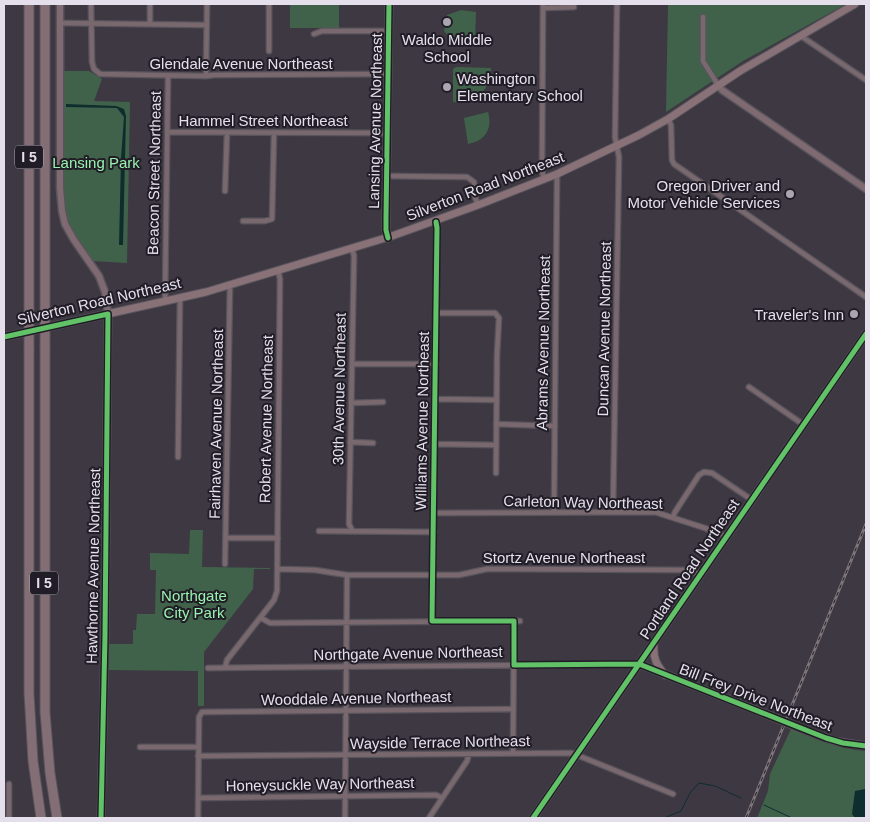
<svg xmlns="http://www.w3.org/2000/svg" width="870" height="822" font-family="Arial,sans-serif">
<rect width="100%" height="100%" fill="#3d3842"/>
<path fill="#41624a" d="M 290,4 L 339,4 L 339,28 L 290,28 Z
M 668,4 L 846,4 L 743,61 L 666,112 Z
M 461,10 L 476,12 L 475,43 L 454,42 L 444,31 L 447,15 Z
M 456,67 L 491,68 C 490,91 476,104 453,102 L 453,69 Z
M 64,71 L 89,71 L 102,79 L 94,101 L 130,102 L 127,263 L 92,261 L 76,240 L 65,217 L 62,181 Z
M 488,112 C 493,129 485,141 468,144 L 464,118 Z
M 190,530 L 203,530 L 202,567 L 270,568 L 270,569 L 254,569 L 253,589 L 204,652 L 204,706 L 198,706 L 198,671 L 108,670 L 108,644 L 133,644 L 133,630 L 136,630 L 137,614 L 155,614 L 156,570 L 150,570 L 150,553 L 189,554 Z
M 791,729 C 816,740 839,749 866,751 L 866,818 L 757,818 L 768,791 L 770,774 Z"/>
<path fill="#0e2d2e" d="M 66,104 L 116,106 L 124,109 L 126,116 L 123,245 L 119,245 L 121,158 L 124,117 L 117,108 L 66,107 Z
M 865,789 L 866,789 L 866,818 L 855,818 L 852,814 L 855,791 Z"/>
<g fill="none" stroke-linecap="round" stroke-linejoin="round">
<path stroke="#0e2d2e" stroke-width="1" d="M 764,805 L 792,818
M 664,818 L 681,811 L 690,793 L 699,783 L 715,786 L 741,798"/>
<defs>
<path id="street" d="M 91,4 L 92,62 L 94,69 L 100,74 L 206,76 L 214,75 L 388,74
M 150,4 L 150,24
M 269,4 L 269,51
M 543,4 L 542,170 L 544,180
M 543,8 L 574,7
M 703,17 L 703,61 L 718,85
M 60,23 L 207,25
M 314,34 L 322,31 L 388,31
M 801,36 L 866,80
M 206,76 L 207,4
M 668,119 L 671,125 L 672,160 L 674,164 L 866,297
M 167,132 L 388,133
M 387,176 L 467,177 L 474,182 L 475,197 L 478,205
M 225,191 L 227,133
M 243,221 L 265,221 L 272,219 L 274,133
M 352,248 L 354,256 L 349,524 L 352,530
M 165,301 L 168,76
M 436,313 L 495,313 L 499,318 L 497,355 L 496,473
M 352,364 L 436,364
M 749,387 L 804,425
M 435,399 L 497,400
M 351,403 L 383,402
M 496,424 L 555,426
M 350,442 L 373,443
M 435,444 L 496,445
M 178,457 L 180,298
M 554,512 L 557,174
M 613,512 L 619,157 L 615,137 L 617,4
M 434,513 L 655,512 L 714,531 L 727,537
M 673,517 L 675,512 L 699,475 L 704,472 L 712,473 L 752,500
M 319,531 L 434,532
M 227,538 L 278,538
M 225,564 L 230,285
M 278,569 L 315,570 L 347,575 L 459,575 L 487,569 L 685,570 L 701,574
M 261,618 L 270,623 L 520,621
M 432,621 L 437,228 L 436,222
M 208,668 L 639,664
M 225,668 L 227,660 L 274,600 L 277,591 L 280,279 L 278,270
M 140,747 L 198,747
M 513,753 L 514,621
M 198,756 L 572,753 L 673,794
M 9,784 L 9,818
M 198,798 L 436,795 L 442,798
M 198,818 L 199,717 L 202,712 L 513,709
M 345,818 L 347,575
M 429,818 L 467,761 L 469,754"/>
<path id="secondary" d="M 60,4 L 60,188 L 62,211 L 65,224 L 74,240 L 99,276 L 105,292 L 108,314 L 105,636 L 101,818
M 718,85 L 722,90 L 866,189
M 388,238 L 386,230 L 386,218 L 389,4
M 639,664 L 766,714
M 804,730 L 834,741 L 866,746"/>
<path id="primary" d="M 4,337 L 206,292 L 392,236 L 478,205 L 557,174 L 639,135 L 668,119 L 740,71 L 855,4
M 654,644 C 653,658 656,664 665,675
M 533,818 L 866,334"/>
<path id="highway" d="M 29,4 L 29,311
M 45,308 L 45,4
M 45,347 L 45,712 L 50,773 L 57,818
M 29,351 L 29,693 L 33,761 L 41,818"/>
</defs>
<use href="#street" stroke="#58545c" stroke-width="7"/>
<use href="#secondary" stroke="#58545c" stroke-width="9"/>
<use href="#primary" stroke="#58545c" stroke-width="9"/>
<use href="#highway" stroke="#58545c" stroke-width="11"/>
<use href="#street" stroke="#79686e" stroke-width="4.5"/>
<use href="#secondary" stroke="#7e6a70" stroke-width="6"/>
<use href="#primary" stroke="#897178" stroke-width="7"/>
<use href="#highway" stroke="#846e75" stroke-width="9"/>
<defs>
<path id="rail" d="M 746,818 L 866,524"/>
</defs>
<use href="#rail" stroke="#7e7479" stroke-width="3"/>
<use href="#rail" stroke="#211d26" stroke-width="1" stroke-dasharray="4" stroke-linecap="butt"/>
<defs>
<path id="secondary-bridge" d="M 766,714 L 804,730"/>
<path id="highway-bridge" d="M 45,308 L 45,347
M 29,311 L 29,351"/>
</defs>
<use href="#secondary-bridge" stroke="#58545c" stroke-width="9" stroke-linecap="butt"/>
<use href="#highway-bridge" stroke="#58545c" stroke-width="11" stroke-linecap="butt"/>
<use href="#secondary-bridge" stroke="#7e6a70" stroke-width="6"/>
<use href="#highway-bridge" stroke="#846e75" stroke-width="9"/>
<defs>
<path id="cycleway" d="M 436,222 L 437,228 L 432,621 L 514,621 L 514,665 L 639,664 L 826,738 L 843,743 L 866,746
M 388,238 L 386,230 L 386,218 L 389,4
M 4,337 L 108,314 L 105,636 L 101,818
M 533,818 L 866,334"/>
</defs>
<use href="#cycleway" stroke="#211d26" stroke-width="8"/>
<use href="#cycleway" stroke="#61c268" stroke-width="5"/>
</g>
<g fill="#aaa5b0" stroke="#211d26" stroke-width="2">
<circle cx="447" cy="22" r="5"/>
<circle cx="447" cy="87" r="5"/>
<circle cx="790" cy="194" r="5"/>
<circle cx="854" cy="314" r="5"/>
</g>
<g text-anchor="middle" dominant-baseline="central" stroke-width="4" stroke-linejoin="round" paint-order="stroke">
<g fill="#211d26" stroke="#aaa5b1" stroke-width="1">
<rect x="15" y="145.5" width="28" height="23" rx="4"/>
<rect x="30" y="571.5" width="28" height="23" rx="4"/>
</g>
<g font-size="14" font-weight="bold" fill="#e5dfec">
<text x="29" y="157">I 5</text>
<text x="44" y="583">I 5</text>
</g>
<g font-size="15" fill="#e5dfec" stroke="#211d26" text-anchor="end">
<text x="447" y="39" text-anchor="middle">Waldo Middle<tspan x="447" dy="17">School</tspan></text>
<text x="457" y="78" text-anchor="start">Washington<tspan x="457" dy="17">Elementary School</tspan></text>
<text x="780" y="185">Oregon Driver and<tspan x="780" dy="17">Motor Vehicle Services</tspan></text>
<text x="844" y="314">Traveler's Inn</text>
</g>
<g font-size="15" fill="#e5dfec" stroke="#211d26">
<text x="241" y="63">Glendale Avenue Northeast</text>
<text x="263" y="120">Hammel Street Northeast</text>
<text transform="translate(375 121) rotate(-89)">Lansing Avenue Northeast</text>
<text transform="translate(154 173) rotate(-89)">Beacon Street Northeast</text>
<text transform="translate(485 186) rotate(-21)">Silverton Road Northeast</text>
<text transform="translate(99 301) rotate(-13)">Silverton Road Northeast</text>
<text transform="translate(604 329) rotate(-89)">Duncan Avenue Northeast</text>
<text transform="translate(543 343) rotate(-89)">Abrams Avenue Northeast</text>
<text transform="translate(339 389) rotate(-89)">30th Avenue Northeast</text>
<text transform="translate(266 419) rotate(-89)">Robert Avenue Northeast</text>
<text transform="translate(422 421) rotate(-89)">Williams Avenue Northeast</text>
<text transform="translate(216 424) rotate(-89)">Fairhaven Avenue Northeast</text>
<text transform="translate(583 502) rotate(1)">Carleton Way Northeast</text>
<text x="564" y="557">Stortz Avenue Northeast</text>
<text transform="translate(93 566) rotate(-89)">Hawthorne Avenue Northeast</text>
<text transform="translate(689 569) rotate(-56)">Portland Road Northeast</text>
<text transform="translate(408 653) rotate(-1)">Northgate Avenue Northeast</text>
<text transform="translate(756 697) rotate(21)">Bill Frey Drive Northeast</text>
<text transform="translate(356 698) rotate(-1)">Wooddale Avenue Northeast</text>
<text transform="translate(440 742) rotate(-1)">Wayside Terrace Northeast</text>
<text transform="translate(320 784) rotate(-1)">Honeysuckle Way Northeast</text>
</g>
<g font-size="15" fill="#98f3ae" stroke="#211d26">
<text x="96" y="162">Lansing Park</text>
<text x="194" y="595">Northgate<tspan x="194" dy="17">City Park</tspan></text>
</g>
</g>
<rect width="870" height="822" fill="none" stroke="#e5dfec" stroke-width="10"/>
</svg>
